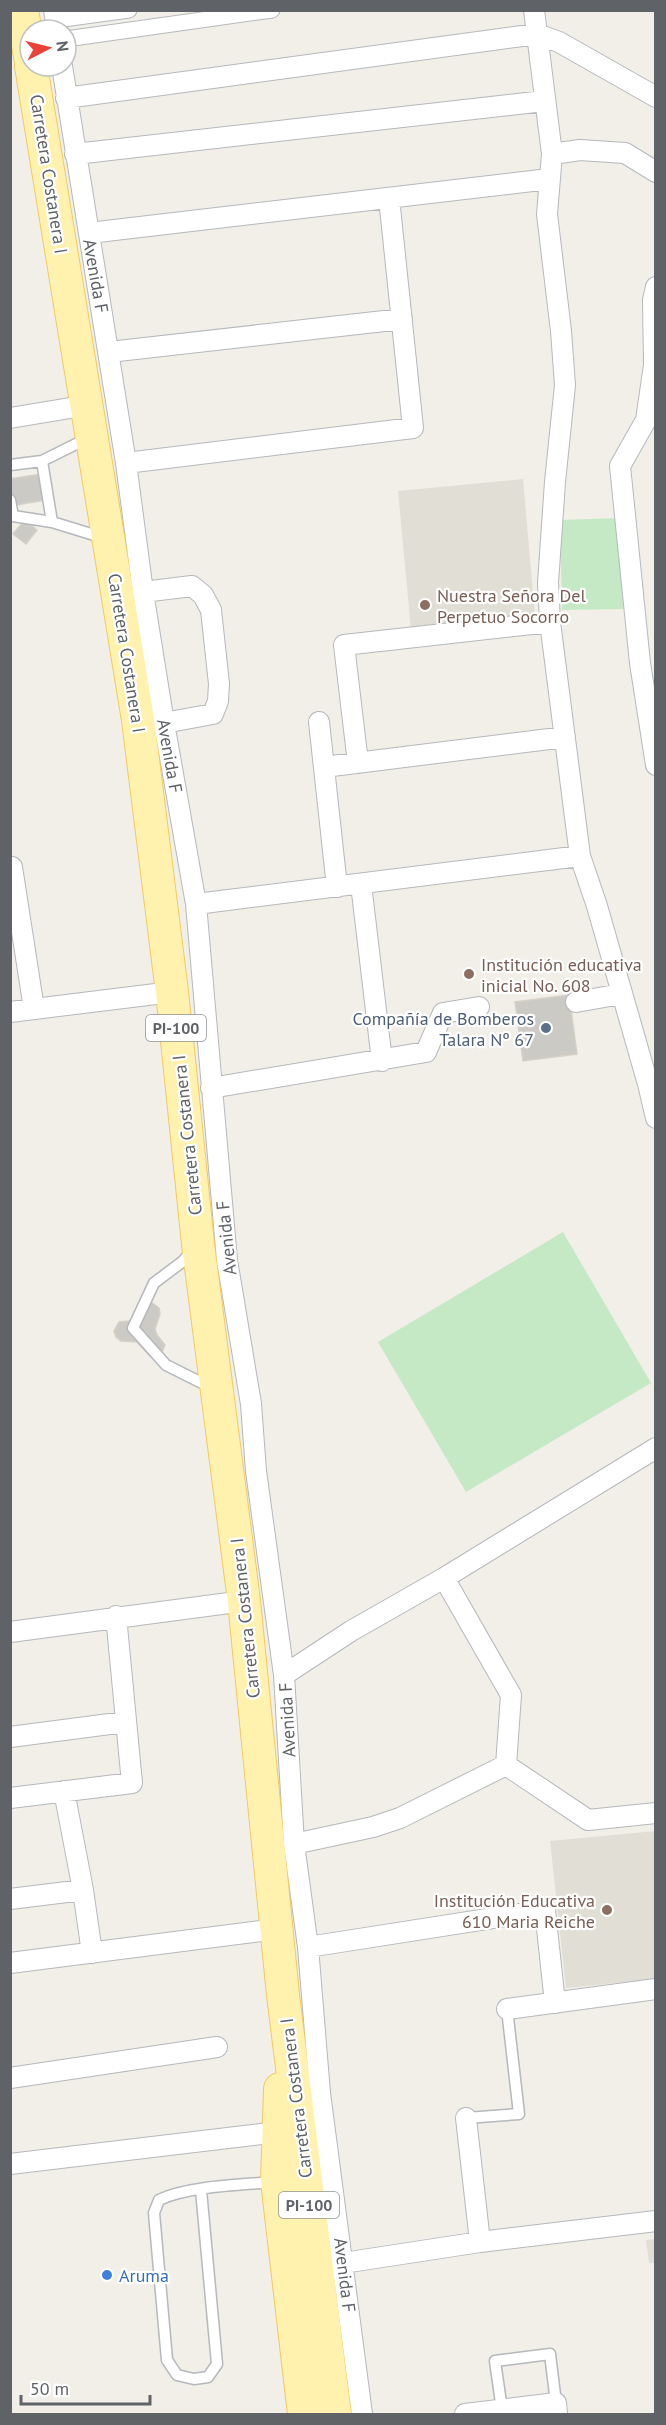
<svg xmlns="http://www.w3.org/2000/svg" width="666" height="2425" font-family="'PT Sans',sans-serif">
<rect width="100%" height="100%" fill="#f1efe8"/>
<path fill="#e1ded6" d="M 523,479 L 535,615 L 411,630 L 398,491 Z
M 655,1831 L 655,1979 L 566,1988 L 550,1841 Z
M 655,2239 L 655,2263 L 649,2263 L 646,2240 Z"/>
<path fill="#c5e8c5" d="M 621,518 L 623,609 L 562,610 L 560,520 Z
M 563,1232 L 651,1383 L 466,1492 L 378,1342 Z"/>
<path fill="#cccac5" stroke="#d6d1c6" stroke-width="1.5" d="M 48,473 L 52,499 L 10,506 L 10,479 Z
M 25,520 L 37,530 L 26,544 L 13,534 Z
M 569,995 L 577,1054 L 523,1061 L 515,1002 Z
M 151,1302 L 159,1308 L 160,1314 L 155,1329 L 157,1335 L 165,1345 L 161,1355 L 156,1357 L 150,1356 L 137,1342 L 121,1341 L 116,1337 L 114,1331 L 119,1322 L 129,1321 L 134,1318 Z"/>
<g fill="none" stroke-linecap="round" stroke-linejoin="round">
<defs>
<path id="service" d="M 90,437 L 42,461 L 52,522 L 104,538
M 10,465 L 42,461
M 10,500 L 13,516 L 52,522
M 192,1251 L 182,1262 L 154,1283 L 133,1328 L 166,1365 L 212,1388
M 466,2118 L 519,2114 L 507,2009
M 201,2190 L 217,2364 L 208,2377 L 194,2379 L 177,2375 L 167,2360 L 154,2213 L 159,2200 C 187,2186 241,2185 274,2182
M 502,2410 L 495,2361 L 550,2354 L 556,2403"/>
<path id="pedestrian" d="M 56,20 L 129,10
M 66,39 L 272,10"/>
<path id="minor" d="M 54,10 L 57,30
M 534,10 L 552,154 L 547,214 L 561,331 L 565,385 L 555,482 L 548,583 L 550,622 L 580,856 L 597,906 L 648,1084 L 656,1118
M 62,66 L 126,463 L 143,592 L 164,723 L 196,904 L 227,1260 L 251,1404 L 256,1471 L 284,1675 L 294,1844 L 308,1947 L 320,2093 L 362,2414
M 66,98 L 537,34 L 559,42 L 656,97
M 75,154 L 544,101
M 552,154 L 580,150 L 625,153 L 656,172
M 89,233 L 549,179
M 656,287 L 653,300 L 654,365 L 646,420 L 620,466 L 640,663 L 656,765
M 109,352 L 402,319
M 10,418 L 88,405
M 126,463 L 413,428 L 389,198
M 143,592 L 192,586 L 203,595 L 211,610 L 219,684 L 218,701 L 213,714 L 164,723
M 319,722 L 337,887
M 358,763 L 344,645 L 550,622
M 324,767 L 565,737
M 12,867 L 34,1009
M 361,884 L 382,1061
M 196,904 L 580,856
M 576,1002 L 621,994
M 10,1012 L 172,992
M 211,1088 L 426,1052 L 443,1013 L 479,1007
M 444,1578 L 511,1695 L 506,1765 L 588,1820 L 656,1813
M 10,1632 L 244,1601
M 284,1675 L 351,1631 L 444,1578 L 656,1448
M 10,1737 L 125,1722
M 64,1791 L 83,1890 L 92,1953
M 10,1798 L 132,1783 L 116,1616
M 294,1844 L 373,1827 L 400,1818 L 506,1765
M 10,1899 L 83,1890
M 308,1947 L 545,1910 L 555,2003
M 10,1963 L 277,1929
M 507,2009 L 656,1989
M 10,2078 L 217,2047
M 466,2118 L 480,2242
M 10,2164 L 278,2132
M 331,2263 L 343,2263 L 480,2242 L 656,2221
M 465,2414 L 556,2403 L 557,2414"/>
<path id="primary" d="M 22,10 L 30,57
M 31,66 L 138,720 L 172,992 L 198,1244 L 244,1601 L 283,1995 L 335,2414
M 280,2089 L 277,2181 L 304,2414"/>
</defs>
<use href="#service" stroke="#b5b8bc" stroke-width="13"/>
<use href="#pedestrian" stroke="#b5b8bc" stroke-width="17"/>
<use href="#minor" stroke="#b5b8bc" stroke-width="22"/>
<use href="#primary" stroke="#f2c960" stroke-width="34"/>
<use href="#service" stroke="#fff" stroke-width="10"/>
<use href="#pedestrian" stroke="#fff" stroke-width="15"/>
<use href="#minor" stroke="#fff" stroke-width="20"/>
<use href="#primary" stroke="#fff2af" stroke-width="32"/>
</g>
<g fill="#8d6e63" stroke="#fff" stroke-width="2">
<circle cx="425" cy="605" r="6"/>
<circle cx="469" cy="974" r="6"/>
<circle cx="607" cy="1910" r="6"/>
</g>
<circle fill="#5c6f8a" stroke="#fff" stroke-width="2" cx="546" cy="1028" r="6"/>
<circle fill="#3f7fe0" stroke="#fff" stroke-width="2" cx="107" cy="2275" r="6"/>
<g text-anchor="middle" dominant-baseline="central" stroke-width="4.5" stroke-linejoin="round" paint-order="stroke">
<g fill="#fff" stroke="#8f9295" stroke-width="1.5">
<rect x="146" y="1015" width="60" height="26" rx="4.5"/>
<rect x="279" y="2192" width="60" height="26" rx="4.5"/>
</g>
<g font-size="16" font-weight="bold" fill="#5f6368">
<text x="176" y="1028">PI-100</text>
<text x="309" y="2205">PI-100</text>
</g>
<g font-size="18" fill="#5f6368" stroke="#fff">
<text transform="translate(49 174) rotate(81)">Carretera Costanera I</text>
<text transform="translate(96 276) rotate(80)">Avenida F</text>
<text transform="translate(127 653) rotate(81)">Carretera Costanera I</text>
<text transform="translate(170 756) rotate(80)">Avenida F</text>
<text transform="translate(187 1135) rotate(-96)">Carretera Costanera I</text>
<text transform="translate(226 1238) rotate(-96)">Avenida F</text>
<text transform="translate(245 1618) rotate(-96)">Carretera Costanera I</text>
<text transform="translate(287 1720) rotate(-93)">Avenida F</text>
<text transform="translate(296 2098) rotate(-97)">Carretera Costanera I</text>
<text transform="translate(345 2275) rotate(83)">Avenida F</text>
</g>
<g font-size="18" fill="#785e54" stroke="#fff" text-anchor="start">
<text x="437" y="595">Nuestra Señora Del<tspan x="437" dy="21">Perpetuo Socorro</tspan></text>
<text x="481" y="964">Institución educativa<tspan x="481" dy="21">inicial No. 608</tspan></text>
<text x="595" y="1900" text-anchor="end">Institución Educativa<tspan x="595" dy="21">610 Maria Reiche</tspan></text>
</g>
<g font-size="18" fill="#4e5e75" stroke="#fff" text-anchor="end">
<text x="534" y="1018">Compañía de Bomberos<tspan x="534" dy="21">Talara Nº 67</tspan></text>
</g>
<g font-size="18" fill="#366cbe" stroke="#fff" text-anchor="start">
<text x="119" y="2275">Aruma</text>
</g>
</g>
<rect width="666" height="2425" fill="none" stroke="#5f6368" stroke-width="24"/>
<g transform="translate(48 48) rotate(83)"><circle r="28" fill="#ffffff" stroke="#bfc1c3" stroke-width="1.5"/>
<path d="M0-4.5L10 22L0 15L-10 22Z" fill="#ea4335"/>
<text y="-9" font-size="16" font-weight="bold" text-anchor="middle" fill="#5f6368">N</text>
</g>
<path d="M21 2395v9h129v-9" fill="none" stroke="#5f6368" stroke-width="3"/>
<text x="30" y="2395" font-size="18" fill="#5f6368" stroke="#ffffff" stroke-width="4.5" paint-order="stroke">50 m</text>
</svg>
